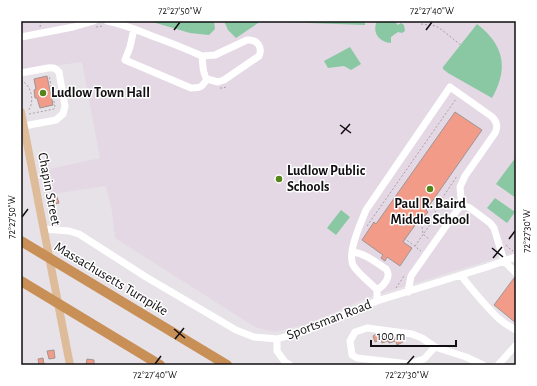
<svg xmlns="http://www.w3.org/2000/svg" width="537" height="386" font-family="'Alegreya Sans',sans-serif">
<rect width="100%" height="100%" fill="#e7e2e7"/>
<path fill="#e3d8e4" d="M 21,21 L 516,21 L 516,252 L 367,298 L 307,324 L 275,332 L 255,327 L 115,238 L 112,211 L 106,186 L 45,195 L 41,171 L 100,158 L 82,62 L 21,70 Z"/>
<path fill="#8ac8a3" d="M 149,21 L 214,21 L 215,29 L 209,35 L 190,33 Z
M 224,21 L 261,21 L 236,38 L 228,30 Z
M 280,21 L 365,21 L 365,25 L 280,22 Z
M 377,21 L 394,21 L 398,25 L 401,23 L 404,25 L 405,31 L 402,33 L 398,32 L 391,37 L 391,43 C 378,42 372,32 377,21 Z
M 477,24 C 504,45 509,68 492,98 L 448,73 L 443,69 L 443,67 Z
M 350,47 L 361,64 L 351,70 L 344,66 L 328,68 L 324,61 Z
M 516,157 L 516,198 L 496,184 Z
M 495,198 L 515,212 L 507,223 L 487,208 Z
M 341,210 L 350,217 L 336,235 L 327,228 Z"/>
<path fill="#f39b89" stroke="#9d9594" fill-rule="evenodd" d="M 47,76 L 53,105 L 40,108 L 37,98 L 35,98 L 34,90 L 36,89 L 34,79 Z
M 455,112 L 482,130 L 426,210 L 428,212 L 425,216 L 423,214 L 403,242 L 412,248 L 400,266 L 387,257 L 385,261 L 381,258 L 383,255 L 362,240 L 374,222 L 376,224 ZM 398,213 L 406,219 L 401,226 L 393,220 Z
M 57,197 L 59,203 L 50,205 L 49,199 Z
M 514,278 L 516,278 L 516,323 L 494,305 Z
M 376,334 L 379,335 L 380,337 L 386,336 L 388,341 L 382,343 L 381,340 L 375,342 L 373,336 Z
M 391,336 L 394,337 L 396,341 L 389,343 L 387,338 Z
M 397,337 L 402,338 L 403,342 L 397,345 L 395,338 Z
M 54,350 L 55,358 L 49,359 L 47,351 Z
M 43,358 L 44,365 L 39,365 L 38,359 Z
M 87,359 L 94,360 L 94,365 L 86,365 Z"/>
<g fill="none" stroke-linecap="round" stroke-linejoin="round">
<path stroke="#a7a2a7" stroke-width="1" stroke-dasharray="2 2" stroke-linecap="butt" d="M 421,24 L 436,26 L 442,30 L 462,46
M 40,27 L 41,21
M 96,27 L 103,26
M 21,80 C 32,86 35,102 28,111
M 220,88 L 223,88 L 226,87
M 29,114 L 54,109 L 55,107 L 49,75
M 421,219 L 423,234 L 429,239
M 367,226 L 456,99
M 404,238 L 421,251
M 506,245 L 510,249 L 513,251
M 415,246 L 436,216 L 435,209 L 457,176
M 396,288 L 404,276"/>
<path stroke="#fff" stroke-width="7" d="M 107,21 C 123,24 137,30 152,36 C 169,42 186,49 202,56
M 134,29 L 130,47 L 125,60 L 191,88 C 201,88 202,87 207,79 C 202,73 203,64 202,56 L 215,55 L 247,40 C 257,39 263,47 259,56 L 224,80 L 218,82 L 207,79
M 21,37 L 73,27 L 94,21
M 21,73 L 48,68 C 53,67 55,68 59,72 L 65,106 L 63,114 L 56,120 L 24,126
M 44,229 L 69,231 L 79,234 L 146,277 L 236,330 L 254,337 L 277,339 L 302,332 L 377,301 L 487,267 L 516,257
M 352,252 C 365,253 375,262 386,269 C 392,276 384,286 377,290
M 461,275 C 468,285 475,293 483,302 C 494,314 500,322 516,330
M 408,292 L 411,276 L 458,209 L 463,205 L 470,208 L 490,223 L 494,228 L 504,261 L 516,273
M 377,301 L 377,290 C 371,283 357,273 353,265 C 347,252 361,223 366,210 L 450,87 L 491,116 C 497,121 498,127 495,133 L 465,176 L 460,187 L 461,198 L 463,205
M 277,339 L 277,351 L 285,362 L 290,365
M 435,347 L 424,359 L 409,364 L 357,358 L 352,355 L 350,341 L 355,332 L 367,328 L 412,334 L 422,338 L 435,347 L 466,357 L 483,365
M 498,365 L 516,345"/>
<path stroke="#debc9a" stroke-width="8" d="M 21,112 L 70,365"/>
<path stroke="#c89057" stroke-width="10" d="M 21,241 L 227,365
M 21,281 L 160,365"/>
</g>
<path fill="none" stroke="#110f11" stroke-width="1.5" d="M 174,30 L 180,22M 426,30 L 432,22M 340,125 L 351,133M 341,134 L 350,124M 22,217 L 28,209M 509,239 L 515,231M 492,248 L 503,257M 493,258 L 502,247M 174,329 L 185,338M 175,339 L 184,328M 155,364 L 161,356M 407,364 L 414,356"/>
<g fill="#558518" stroke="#fff" stroke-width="1.5">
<circle cx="43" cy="93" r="4"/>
<circle cx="279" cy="179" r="4"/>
<circle cx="430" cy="189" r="4"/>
</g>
<g text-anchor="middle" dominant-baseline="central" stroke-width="3" stroke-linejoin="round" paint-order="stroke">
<g font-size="14" font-weight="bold" fill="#110f11" stroke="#fff" text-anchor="start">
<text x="51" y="93">Ludlow Town Hall</text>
<text x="287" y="171">Ludlow Public<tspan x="287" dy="16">Schools</tspan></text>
<text x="430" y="204" text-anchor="middle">Paul R. Baird<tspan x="430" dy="16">Middle School</tspan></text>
</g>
<g font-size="14" fill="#110f11" stroke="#fff">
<text transform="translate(49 189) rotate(79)">Chapin Street</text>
<text transform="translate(111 279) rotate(31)">Massachusetts Turnpike</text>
<text transform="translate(329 320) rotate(-21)">Sportsman Road</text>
</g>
</g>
<rect width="537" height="386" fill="none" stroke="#ffffff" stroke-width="44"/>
<path d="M371 340v6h85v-6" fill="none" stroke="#110f11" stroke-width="2"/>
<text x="377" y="340" font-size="12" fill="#110f11" stroke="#ffffff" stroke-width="3" paint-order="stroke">100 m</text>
<rect x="22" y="22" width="493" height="342" fill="none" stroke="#110f11" stroke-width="1.5"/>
<g font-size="10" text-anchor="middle" fill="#110f11">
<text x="180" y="14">72°27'50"W</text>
<text x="432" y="14">72°27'40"W</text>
<text transform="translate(11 217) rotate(-90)" y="4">72°27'50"W</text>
<text transform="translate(526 231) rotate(-90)" y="4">72°27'30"W</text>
<text x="155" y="378">72°27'40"W</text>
<text x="407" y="378">72°27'30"W</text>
</g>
</svg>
